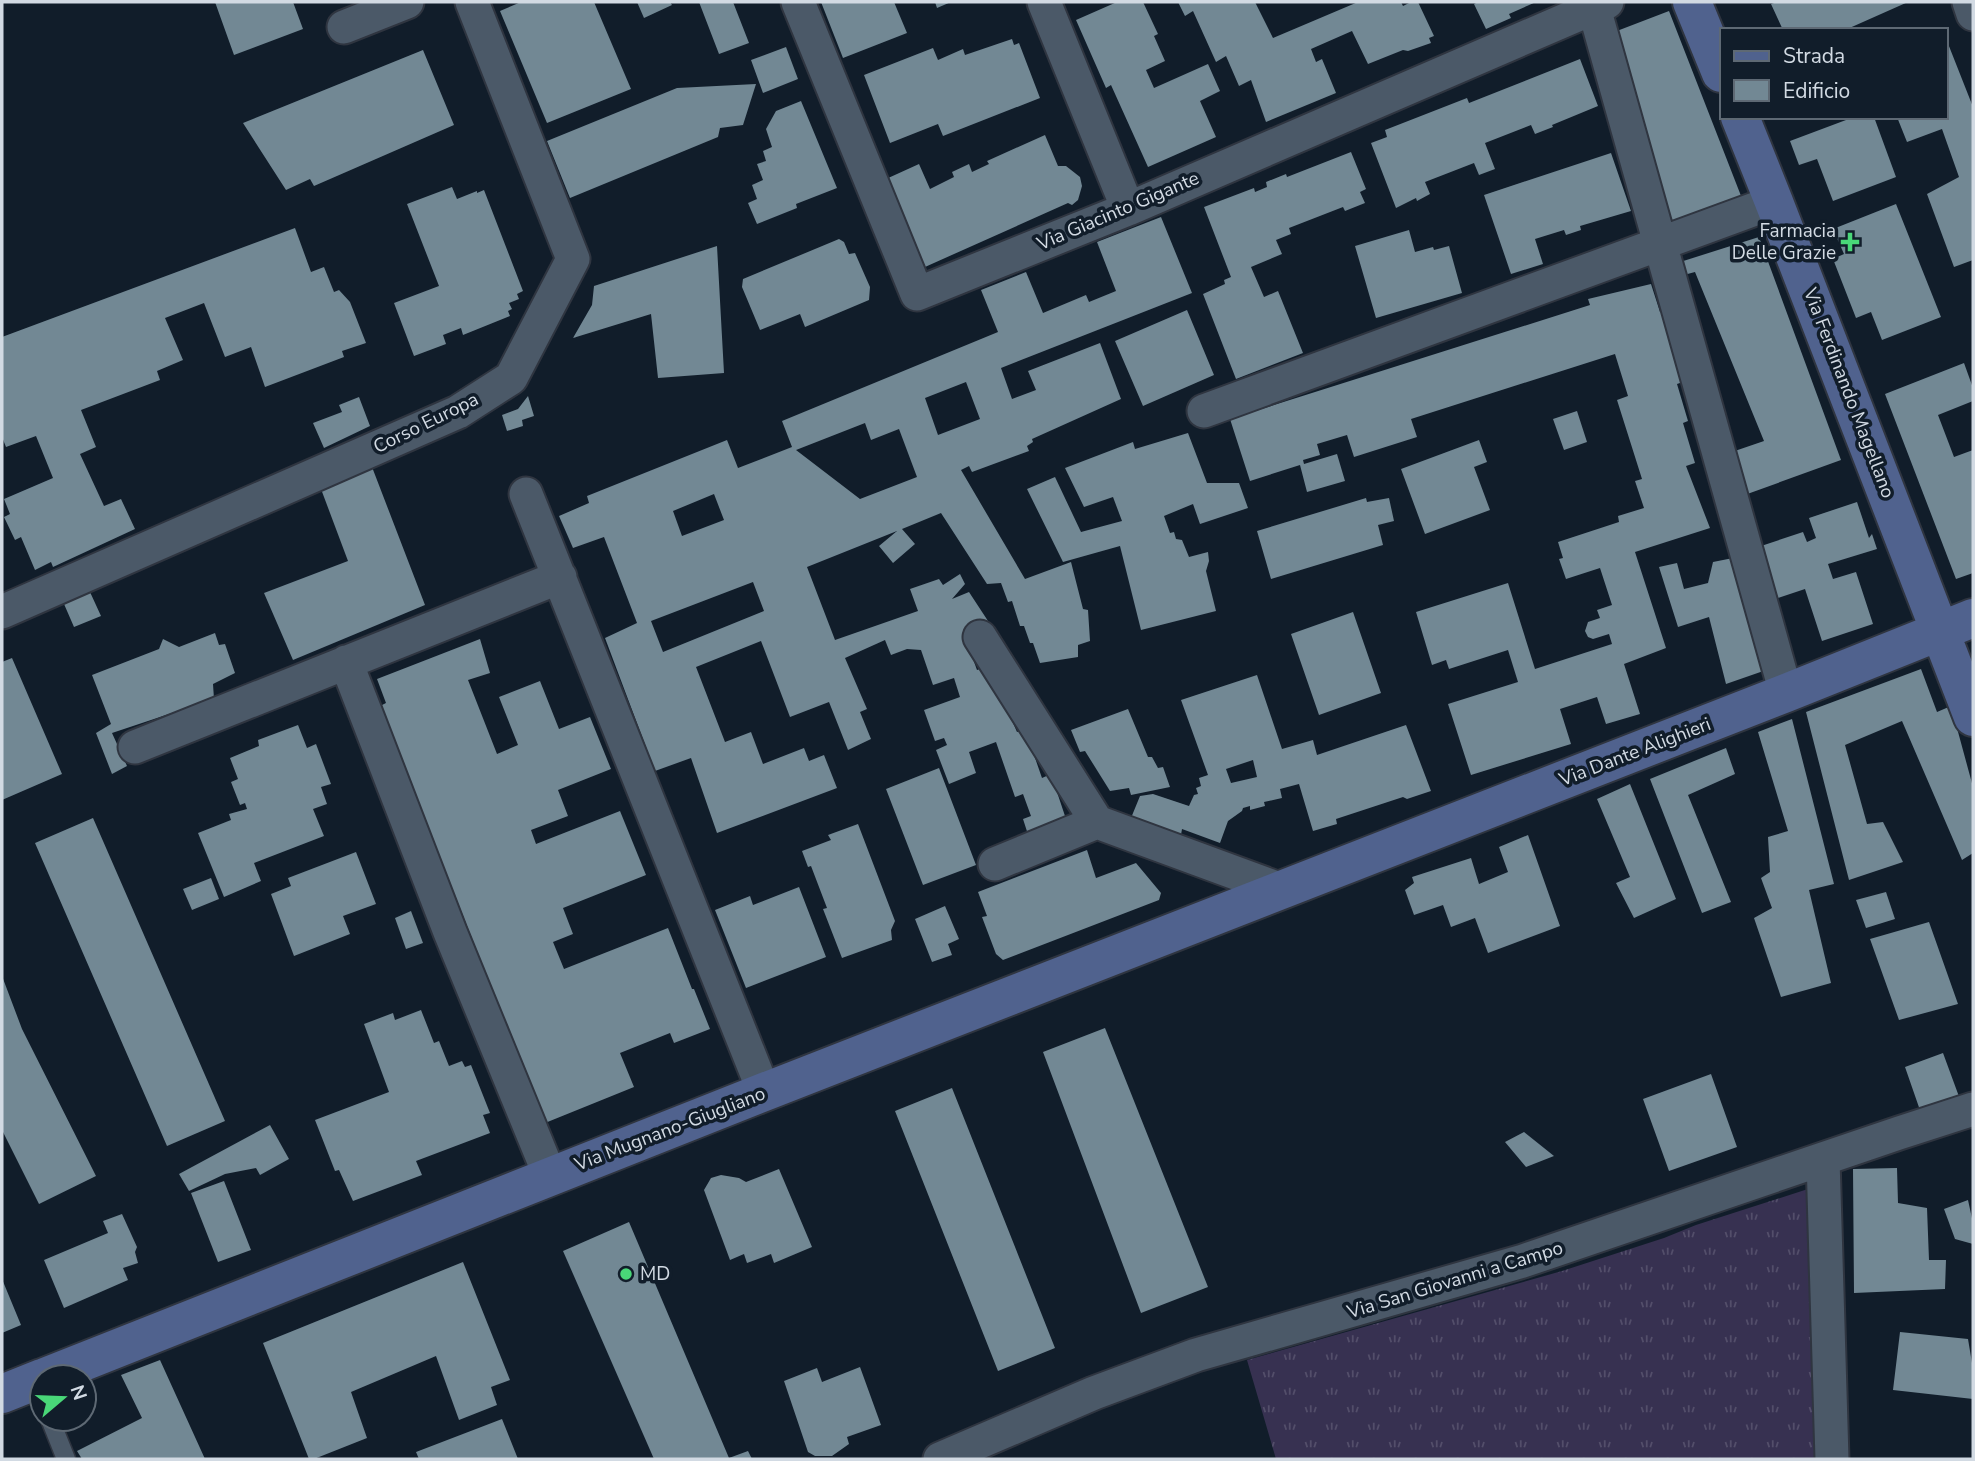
<svg xmlns="http://www.w3.org/2000/svg" width="1975" height="1461" font-family="'Nunito Sans',sans-serif">
<defs>
<pattern id="grass-tufts" width="24" height="20" patternUnits="userSpaceOnUse" patternTransform="scale(1.75)"><rect width="24" height="20" fill="#373151"/><path d="M3 7l-1-3M5 7V3M7 7l1-3M15 17l-1-3M17 17v-4M19 17l1-3" fill="none" stroke="#534e6a"/></pattern>
</defs>
<rect width="100%" height="100%" fill="#111d2a"/>
<path fill="url(#grass-tufts)" d="M 1808,1189 L 1818,1459 L 1276,1459 L 1247,1360 L 1562,1271 L 1664,1238 L 1696,1225 Z"/>
<path fill="#728894" fill-rule="evenodd" d="M 215,2 L 293,2 L 303,29 L 234,55 Z
M 521,2 L 594,2 L 631,89 L 547,123 L 500,11 Z
M 637,2 L 670,2 L 672,5 L 644,18 Z
M 699,2 L 733,2 L 749,43 L 719,54 Z
M 821,2 L 894,2 L 907,33 L 843,58 Z
M 935,2 L 951,2 L 937,8 Z
M 1117,2 L 1143,2 L 1158,34 L 1154,36 L 1165,61 L 1146,70 L 1154,88 L 1208,64 L 1220,91 L 1200,101 L 1216,137 L 1148,167 L 1111,85 L 1106,88 L 1076,20 Z
M 1178,2 L 1255,2 L 1273,38 L 1358,2 L 1401,2 L 1403,6 L 1411,2 L 1418,2 L 1434,36 L 1429,38 L 1431,43 L 1408,51 L 1403,50 L 1368,64 L 1352,31 L 1311,49 L 1316,62 L 1322,59 L 1336,93 L 1266,122 L 1251,80 L 1239,86 L 1226,56 L 1216,62 L 1193,11 L 1185,16 Z
M 1478,2 L 1536,2 L 1509,14 L 1511,18 L 1486,29 L 1474,4 Z
M 1777,2 L 1908,2 L 1845,30 L 1783,30 L 1771,4 Z
M 1669,11 L 1743,201 L 1672,230 L 1644,155 L 1652,152 L 1632,104 L 1609,34 Z
M 1945,36 L 1973,107 L 1973,260 L 1954,267 L 1927,194 L 1959,177 L 1942,129 L 1907,142 L 1897,117 L 1945,117 Z
M 1012,39 L 1014,45 L 1019,43 L 1040,98 L 943,136 L 938,124 L 890,143 L 864,75 L 933,48 L 938,60 L 963,49 L 965,55 Z
M 786,47 L 798,79 L 763,93 L 751,60 Z
M 423,50 L 454,125 L 314,186 L 310,179 L 286,190 L 243,123 Z
M 1580,59 L 1598,106 L 1552,125 L 1553,127 L 1535,134 L 1531,125 L 1485,143 L 1495,169 L 1479,175 L 1474,163 L 1425,182 L 1430,194 L 1417,201 L 1416,198 L 1396,208 L 1371,143 L 1387,137 L 1385,130 L 1467,98 L 1469,103 Z
M 756,84 L 743,125 L 720,128 L 718,137 L 570,198 L 547,141 L 677,88 Z
M 801,101 L 837,188 L 796,204 L 797,208 L 757,224 L 748,203 L 757,199 L 752,185 L 763,180 L 757,164 L 766,161 L 763,151 L 772,147 L 766,129 L 776,111 Z
M 1854,117 L 1874,117 L 1896,177 L 1833,201 L 1817,159 L 1799,165 L 1790,141 Z
M 1045,135 L 1058,166 L 1066,166 L 1080,177 L 1082,186 L 1078,200 L 1072,205 L 1068,203 L 925,267 L 886,179 L 919,164 L 930,189 L 954,177 L 952,172 L 969,164 L 972,172 L 989,164 L 987,161 Z
M 1351,152 L 1366,189 L 1360,192 L 1365,203 L 1345,211 L 1343,207 L 1289,228 L 1291,234 L 1276,240 L 1282,254 L 1251,267 L 1264,297 L 1278,291 L 1303,353 L 1236,379 L 1203,294 L 1225,284 L 1224,280 L 1231,277 L 1204,207 L 1254,188 L 1255,192 L 1267,187 L 1266,182 L 1286,174 L 1287,177 Z
M 1611,153 L 1631,211 L 1580,226 L 1581,230 L 1566,235 L 1564,230 L 1535,239 L 1543,264 L 1511,274 L 1484,195 Z
M 452,187 L 457,199 L 477,191 L 477,193 L 484,190 L 523,291 L 517,294 L 519,299 L 509,303 L 512,309 L 508,311 L 510,316 L 463,335 L 461,328 L 443,335 L 446,344 L 414,356 L 394,303 L 439,286 L 407,204 Z
M 1896,204 L 1941,317 L 1882,340 L 1871,312 L 1856,318 L 1833,259 L 1844,254 L 1833,229 Z
M 1161,217 L 1192,293 L 1001,368 L 1012,399 L 1036,390 L 1028,371 L 1100,343 L 1121,399 L 1032,439 L 1033,442 L 1027,446 L 1029,451 L 972,472 L 969,466 L 961,470 L 1025,579 L 1071,562 L 1083,609 L 1088,610 L 1090,641 L 1078,645 L 1078,657 L 1040,663 L 1033,643 L 1030,643 L 1024,626 L 1020,626 L 1012,601 L 1008,602 L 1001,583 L 987,584 L 941,513 L 902,529 L 915,544 L 893,563 L 879,546 L 897,531 L 807,567 L 835,640 L 918,611 L 910,589 L 939,579 L 943,585 L 960,574 L 965,584 L 952,599 L 969,592 L 988,621 L 964,634 L 977,670 L 986,667 L 994,690 L 1000,693 L 1017,732 L 1025,729 L 1042,778 L 1051,774 L 1072,837 L 1033,850 L 1023,819 L 1031,816 L 1023,794 L 1015,797 L 996,742 L 969,752 L 976,773 L 949,784 L 936,750 L 947,745 L 944,738 L 935,741 L 924,710 L 960,697 L 954,678 L 933,685 L 921,650 L 907,649 L 891,655 L 885,640 L 845,658 L 867,709 L 860,712 L 871,739 L 848,750 L 829,702 L 790,717 L 761,641 L 696,667 L 725,742 L 751,732 L 763,764 L 804,748 L 809,761 L 824,755 L 837,788 L 717,833 L 691,758 L 655,771 L 605,638 L 637,623 L 604,537 L 573,548 L 559,516 L 589,503 L 587,496 L 727,440 L 738,468 L 792,447 L 782,421 L 998,332 L 981,290 L 1026,272 L 1043,313 L 1086,295 L 1089,302 L 1116,291 L 1097,242 ZM 966,382 L 980,419 L 938,435 L 925,398 ZM 865,423 L 871,440 L 899,429 L 917,477 L 860,499 L 796,450 ZM 714,494 L 724,520 L 682,536 L 673,511 ZM 753,582 L 764,611 L 663,652 L 651,621 Z
M 295,228 L 311,272 L 324,267 L 334,292 L 339,290 L 350,302 L 366,343 L 342,351 L 344,357 L 265,387 L 251,347 L 225,357 L 204,303 L 165,318 L 183,360 L 157,371 L 160,380 L 81,410 L 96,447 L 80,454 L 104,506 L 121,499 L 135,529 L 53,567 L 51,562 L 35,570 L 21,537 L 15,540 L 4,517 L 10,514 L 4,499 L 53,478 L 36,436 L 6,447 L 2,437 L 2,337 Z
M 1409,230 L 1415,252 L 1433,247 L 1434,250 L 1449,246 L 1462,293 L 1376,318 L 1355,246 Z
M 1759,237 L 1841,460 L 1739,497 L 1726,454 L 1764,441 L 1695,272 L 1680,276 L 1677,263 Z
M 839,239 L 844,242 L 849,254 L 855,253 L 870,287 L 869,300 L 805,327 L 800,314 L 760,330 L 742,287 L 743,279 Z
M 717,246 L 724,373 L 658,378 L 651,314 L 573,338 L 592,305 L 594,286 Z
M 1651,284 L 1660,312 L 1664,311 L 1683,382 L 1677,384 L 1688,421 L 1683,423 L 1695,463 L 1686,466 L 1710,528 L 1635,552 L 1666,648 L 1624,664 L 1640,714 L 1606,724 L 1597,697 L 1560,709 L 1571,744 L 1471,775 L 1448,704 L 1518,682 L 1508,650 L 1449,669 L 1446,660 L 1432,665 L 1416,612 L 1508,583 L 1535,669 L 1612,644 L 1609,634 L 1593,639 L 1588,637 L 1585,631 L 1588,622 L 1600,618 L 1597,610 L 1612,605 L 1600,568 L 1566,579 L 1559,559 L 1563,558 L 1558,542 L 1619,522 L 1618,516 L 1644,508 L 1635,481 L 1642,479 L 1617,400 L 1628,396 L 1615,354 L 1411,419 L 1417,437 L 1354,457 L 1347,435 L 1317,444 L 1320,455 L 1303,460 L 1304,464 L 1337,454 L 1345,481 L 1307,492 L 1300,465 L 1250,481 L 1230,419 L 1590,305 L 1588,299 Z
M 1187,310 L 1214,375 L 1143,406 L 1115,341 Z
M 1964,363 L 1973,388 L 1973,401 L 1938,415 L 1954,457 L 1973,450 L 1973,573 L 1956,579 L 1885,394 Z
M 528,396 L 534,416 L 522,420 L 523,426 L 507,431 L 502,415 L 518,409 Z
M 359,397 L 370,426 L 324,448 L 313,423 L 342,412 L 339,405 Z
M 1577,411 L 1587,442 L 1564,450 L 1553,419 Z
M 1188,433 L 1207,483 L 1239,483 L 1248,508 L 1200,524 L 1193,504 L 1164,516 L 1170,533 L 1174,532 L 1176,539 L 1182,540 L 1189,557 L 1208,552 L 1209,561 L 1206,571 L 1216,611 L 1141,630 L 1120,546 L 1063,562 L 1027,489 L 1055,477 L 1081,532 L 1122,521 L 1113,497 L 1084,507 L 1065,468 L 1133,442 L 1135,449 Z
M 1479,440 L 1487,462 L 1474,467 L 1490,510 L 1425,534 L 1401,469 Z
M 372,467 L 425,605 L 293,660 L 264,593 L 348,561 L 321,489 Z
M 1366,498 L 1367,502 L 1389,498 L 1394,521 L 1378,525 L 1383,545 L 1271,579 L 1257,531 Z
M 1857,502 L 1869,538 L 1872,534 L 1877,549 L 1828,564 L 1833,579 L 1856,572 L 1873,624 L 1822,641 L 1805,589 L 1769,601 L 1752,549 L 1803,532 L 1807,542 L 1816,538 L 1809,518 Z
M 1743,556 L 1772,668 L 1726,684 L 1709,617 L 1678,627 L 1659,567 L 1677,563 L 1684,589 L 1708,583 L 1713,562 Z
M 90,592 L 101,616 L 74,627 L 64,604 Z
M 1353,612 L 1381,693 L 1319,715 L 1291,634 Z
M 215,633 L 219,645 L 225,644 L 235,673 L 213,684 L 214,699 L 112,733 L 127,766 L 112,774 L 96,733 L 111,724 L 92,675 L 159,649 L 163,639 L 179,647 Z
M 480,639 L 490,673 L 468,680 L 497,754 L 518,745 L 499,697 L 540,681 L 559,729 L 590,717 L 611,769 L 558,790 L 568,816 L 531,830 L 536,844 L 620,811 L 646,875 L 563,908 L 573,934 L 553,942 L 564,969 L 668,928 L 692,989 L 694,989 L 710,1029 L 674,1043 L 670,1033 L 620,1053 L 634,1087 L 545,1123 L 380,706 L 386,703 L 377,679 Z
M 12,658 L 62,774 L 2,800 L 2,662 Z
M 1921,669 L 1937,712 L 1951,706 L 1973,787 L 1973,853 L 1962,860 L 1902,721 L 1845,745 L 1867,824 L 1883,822 L 1903,862 L 1849,880 L 1806,712 Z
M 1257,675 L 1282,749 L 1313,740 L 1317,755 L 1406,725 L 1431,791 L 1407,799 L 1403,797 L 1336,819 L 1337,824 L 1313,831 L 1299,784 L 1280,789 L 1282,798 L 1264,802 L 1265,806 L 1250,810 L 1250,806 L 1243,808 L 1242,811 L 1228,821 L 1220,843 L 1182,829 L 1181,835 L 1131,818 L 1140,796 L 1153,794 L 1189,806 L 1194,795 L 1198,794 L 1196,788 L 1201,786 L 1199,778 L 1208,775 L 1181,700 ZM 1253,760 L 1257,777 L 1231,783 L 1226,769 Z
M 1128,709 L 1148,757 L 1152,757 L 1158,768 L 1163,767 L 1170,787 L 1131,795 L 1129,788 L 1110,791 L 1085,751 L 1080,752 L 1071,730 Z
M 1792,719 L 1834,884 L 1809,890 L 1831,983 L 1781,997 L 1754,918 L 1772,908 L 1761,878 L 1770,872 L 1768,837 L 1788,831 L 1758,732 Z
M 298,725 L 307,748 L 316,744 L 331,784 L 321,787 L 327,804 L 313,809 L 324,836 L 254,863 L 261,881 L 224,897 L 198,833 L 231,820 L 229,814 L 247,809 L 245,803 L 240,805 L 231,782 L 238,779 L 230,758 L 259,746 L 258,740 Z
M 1726,748 L 1735,774 L 1688,795 L 1731,902 L 1702,913 L 1650,779 Z
M 939,768 L 976,865 L 923,885 L 886,789 Z
M 1630,784 L 1676,899 L 1634,918 L 1616,883 L 1630,877 L 1597,799 Z
M 93,818 L 225,1121 L 167,1146 L 35,843 Z
M 858,824 L 895,921 L 891,930 L 892,940 L 842,958 L 823,909 L 827,908 L 811,866 L 808,867 L 802,851 L 831,840 L 828,835 Z
M 1528,835 L 1560,926 L 1488,953 L 1475,918 L 1451,927 L 1443,905 L 1414,915 L 1405,890 L 1414,883 L 1412,877 L 1471,858 L 1479,884 L 1508,872 L 1499,847 Z
M 1087,850 L 1096,878 L 1136,863 L 1161,893 L 1159,900 L 1003,960 L 996,954 L 982,917 L 987,916 L 978,892 Z
M 356,852 L 376,904 L 343,916 L 350,934 L 294,956 L 271,894 L 291,886 L 288,878 Z
M 211,878 L 219,899 L 192,910 L 183,889 Z
M 799,887 L 826,957 L 746,988 L 715,910 L 750,896 L 753,905 Z
M 1886,892 L 1895,919 L 1866,928 L 1856,900 Z
M 945,906 L 959,939 L 948,944 L 952,955 L 932,962 L 915,919 Z
M 411,911 L 423,943 L 406,949 L 395,918 Z
M 1929,922 L 1958,1004 L 1899,1020 L 1870,939 Z
M 2,976 L 22,1029 L 96,1176 L 39,1204 L 2,1130 Z
M 421,1010 L 434,1043 L 439,1041 L 449,1066 L 462,1061 L 465,1067 L 471,1065 L 490,1113 L 483,1115 L 490,1133 L 416,1161 L 422,1175 L 353,1201 L 339,1170 L 335,1171 L 315,1120 L 389,1092 L 364,1024 L 393,1013 L 395,1020 Z
M 1105,1028 L 1208,1287 L 1141,1313 L 1043,1052 Z
M 1943,1053 L 1961,1102 L 1922,1116 L 1905,1067 Z
M 1711,1074 L 1737,1147 L 1669,1171 L 1643,1099 Z
M 952,1088 L 1055,1348 L 998,1371 L 895,1111 Z
M 270,1125 L 289,1159 L 260,1175 L 256,1168 L 225,1174 L 189,1191 L 179,1174 Z
M 1524,1132 L 1554,1156 L 1526,1167 L 1505,1142 Z
M 1897,1168 L 1898,1203 L 1927,1208 L 1929,1260 L 1946,1260 L 1945,1289 L 1854,1293 L 1853,1169 Z
M 779,1169 L 812,1247 L 774,1263 L 771,1254 L 747,1263 L 744,1254 L 730,1260 L 704,1190 L 711,1178 L 721,1175 L 739,1178 L 746,1182 Z
M 224,1181 L 251,1250 L 218,1262 L 191,1193 Z
M 1968,1200 L 1973,1223 L 1973,1244 L 1955,1239 L 1944,1209 Z
M 122,1214 L 137,1247 L 135,1252 L 138,1263 L 123,1268 L 128,1280 L 64,1308 L 44,1260 L 108,1233 L 103,1221 Z
M 629,1222 L 729,1458 L 748,1451 L 752,1459 L 654,1459 L 563,1251 Z
M 463,1262 L 510,1380 L 491,1387 L 497,1405 L 459,1420 L 436,1356 L 351,1392 L 367,1438 L 314,1459 L 309,1459 L 263,1343 Z
M 2,1279 L 21,1325 L 2,1333 Z
M 1900,1332 L 1968,1339 L 1973,1369 L 1973,1399 L 1893,1390 Z
M 160,1360 L 205,1459 L 82,1459 L 77,1451 L 142,1418 L 121,1375 Z
M 860,1367 L 881,1425 L 847,1437 L 849,1444 L 832,1456 L 815,1456 L 808,1452 L 784,1381 L 817,1368 L 822,1382 Z
M 502,1419 L 518,1459 L 419,1459 L 416,1452 Z"/>
<g fill="none" stroke-linecap="round" stroke-linejoin="round">
<defs>
<path id="lane" d="M 50,1419 L 66,1459"/>
<path id="street" d="M 798,2 L 917,294 L 1128,209 L 1607,2
M 1044,2 L 1128,209
M 1969,2 L 1973,14
M 1594,8 L 1786,693
M 344,27 L 407,2
M 1204,411 L 1774,202
M 526,494 L 764,1092
M 2,612 L 458,412 L 511,378 L 573,259 L 472,2
M 980,637 L 1097,822
M 346,662 L 450,932 L 550,1176
M 135,747 L 560,577
M 995,864 L 1097,822 L 1282,890
M 1823,1159 L 1832,1459
M 940,1459 L 1094,1393 L 1196,1355 L 1523,1261 L 1899,1133 L 1973,1109"/>
<path id="secondary" d="M 1692,2 L 1721,73
M 1740,117 L 1774,202 L 1973,717
M 45,1377 L 764,1092 L 1786,693 L 1973,618
M 2,1394 L 42,1378"/>
</defs>
<use href="#lane" stroke="#2f3540" stroke-width="21"/>
<use href="#street" stroke="#2f3540" stroke-width="37"/>
<use href="#secondary" stroke="#2f3540" stroke-width="42"/>
<use href="#lane" stroke="#4b5968" stroke-width="18"/>
<use href="#street" stroke="#4b5968" stroke-width="33"/>
<use href="#secondary" stroke="#50628e" stroke-width="38"/>
</g>
<g fill="#49d778" stroke="#111d2a" stroke-width="2.5">
<path d="M1846.5 231.5h7v7h7v7h-7v7h-7v-7h-7v-7h7z"/>
<circle cx="626" cy="1274" r="7"/>
</g>
<g text-anchor="middle" dominant-baseline="central" stroke-width="7" stroke-linejoin="round" paint-order="stroke">
<g font-size="19" fill="#d2dae3" stroke="#111d2a">
<text transform="translate(1118 211) rotate(-23)">Via Giacinto Gigante</text>
<text transform="translate(1849 393) rotate(69)">Via Ferdinando Magellano</text>
<text transform="translate(426 423) rotate(-26)">Corso Europa</text>
<text transform="translate(1635 752) rotate(-21)">Via Dante Alighieri</text>
<text transform="translate(670 1129) rotate(-21)">Via Mugnano-Giugliano</text>
<text transform="translate(1455 1280) rotate(-17)">Via San Giovanni a Campo</text>
</g>
<g font-size="19" fill="#d2dae3" stroke="#111d2a" text-anchor="end">
<text x="1836" y="231">Farmacia<tspan x="1836" dy="22">Delle Grazie</tspan></text>
<text x="640" y="1274" text-anchor="start">MD</text>
</g>
</g>
<rect width="1975" height="1461" fill="none" stroke="#d2dae3" stroke-width="7"/>
<rect x="1720" y="28" width="228" height="91" fill="#111d2a" stroke="#5e6974" stroke-width="2"/>
<rect x="1734" y="51" width="35" height="10" fill="#50628e" stroke="#5e6974" stroke-width="2"/>
<text x="1783" y="63" font-size="21" fill="#d2dae3">Strada</text>
<rect x="1734" y="80" width="35" height="21" fill="#728894" stroke="#5e6974" stroke-width="2"/>
<text x="1783" y="98" font-size="21" fill="#d2dae3">Edificio</text>
<g transform="translate(63 1398) rotate(71)"><circle r="33" fill="#111d2a" stroke="#5e6974" stroke-width="2"/>
<path d="M0-5L12 26L0 18L-12 26Z" fill="#49d778"/>
<text y="-10" font-size="19" font-weight="bold" text-anchor="middle" fill="#d2dae3">N</text>
</g>
</svg>
